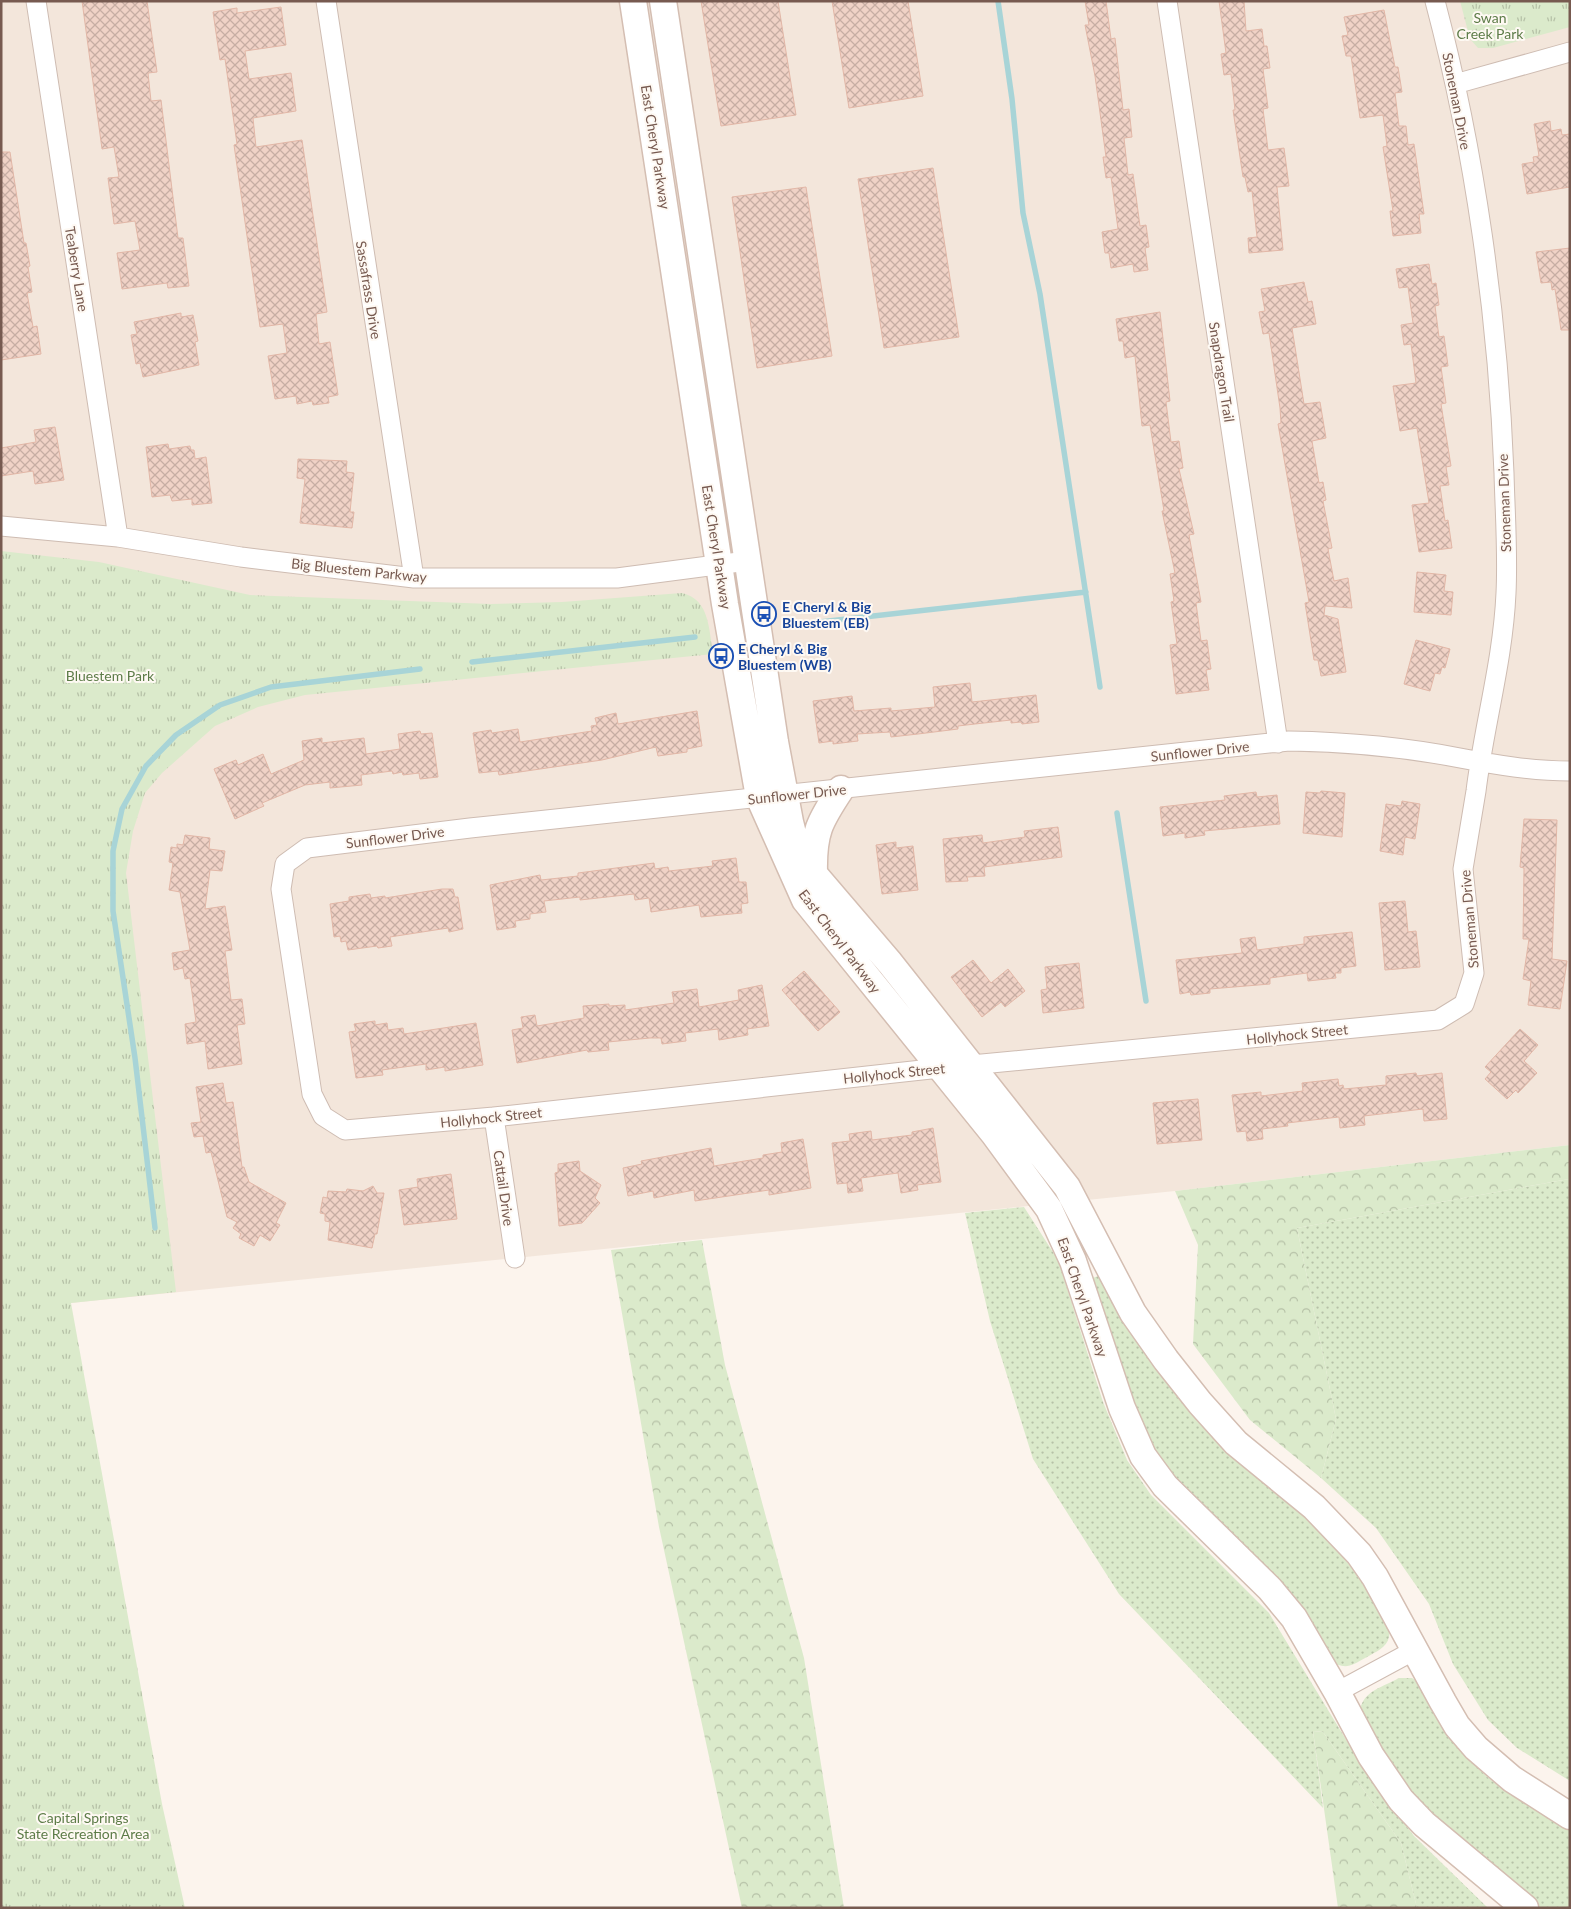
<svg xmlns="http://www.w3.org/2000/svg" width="1571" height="1909" font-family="Lato,sans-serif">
<defs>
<pattern id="grass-dots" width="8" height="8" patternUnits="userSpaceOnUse" patternTransform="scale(1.25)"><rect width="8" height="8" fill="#dbeacb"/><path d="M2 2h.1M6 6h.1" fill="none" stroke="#b6c1a7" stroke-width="1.8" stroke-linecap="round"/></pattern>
<pattern id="forest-crowns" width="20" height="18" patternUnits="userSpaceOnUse" patternTransform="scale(1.25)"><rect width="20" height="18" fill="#dbeacb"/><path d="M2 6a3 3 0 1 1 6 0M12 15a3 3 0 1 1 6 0" fill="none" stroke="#b6c1a7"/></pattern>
<pattern id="park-tufts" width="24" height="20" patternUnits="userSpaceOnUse" patternTransform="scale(1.25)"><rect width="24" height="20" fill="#dbeacb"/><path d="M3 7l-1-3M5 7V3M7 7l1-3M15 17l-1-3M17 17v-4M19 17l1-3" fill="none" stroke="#b6c1a7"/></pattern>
<pattern id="building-cross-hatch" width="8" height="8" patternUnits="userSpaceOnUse" patternTransform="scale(1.25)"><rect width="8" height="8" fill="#f0d2c6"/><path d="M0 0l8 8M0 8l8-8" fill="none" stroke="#c7ada3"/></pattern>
</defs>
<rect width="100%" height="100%" fill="#fcf4ed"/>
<path fill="#f3e6db" d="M 1,1 L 1570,1 L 1570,1145 L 1175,1191 L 71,1303 L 1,975 Z"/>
<path fill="url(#grass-dots)" d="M 1569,1179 L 1570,1182 L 1570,1781 L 1517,1748 L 1488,1720 L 1453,1664 L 1429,1604 L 1376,1528 L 1321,1478 L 1336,1419 L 1297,1228 Z
M 1024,1207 L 1058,1260 L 1103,1402 L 1127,1460 L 1151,1495 L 1269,1613 L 1367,1774 L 1414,1836 L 1488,1908 L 1417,1908 L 1401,1843 L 1323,1732 L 1313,1731 L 1323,1808 L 1119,1594 L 1033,1459 L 990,1321 L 965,1213 Z
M 1101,1275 L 1310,1520 C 1328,1538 1394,1613 1389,1637 C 1387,1648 1375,1652 1367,1657 C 1349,1667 1346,1670 1328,1660 L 1179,1487 L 1142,1432 L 1090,1279 Z
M 1399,1678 L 1412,1678 L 1421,1684 C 1440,1714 1457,1748 1483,1773 C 1507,1796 1541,1812 1570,1830 L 1570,1908 L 1539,1908 L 1437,1823 L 1419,1805 L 1359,1716 C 1361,1691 1379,1689 1399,1678 Z"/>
<path fill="url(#forest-crowns)" d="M 1570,1145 L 1570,1182 L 1569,1179 L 1297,1228 L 1336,1419 L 1321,1478 L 1250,1420 L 1193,1344 L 1198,1245 L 1175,1191 Z
M 702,1240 L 725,1365 L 804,1658 L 844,1908 L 742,1908 L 659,1527 L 611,1250 Z
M 1313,1731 L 1323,1732 L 1401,1843 L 1417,1908 L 1338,1908 Z"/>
<path fill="url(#park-tufts)" d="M 1460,1 L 1570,1 L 1570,27 L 1493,48 L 1478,48 L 1470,39 Z
M 1,551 L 99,562 L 250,595 L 491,604 L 562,602 L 682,593 C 710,599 709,631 713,654 L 305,695 L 258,707 L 215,726 L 162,773 L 145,793 L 133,831 L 126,873 L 176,1292 L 71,1303 L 162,1804 L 185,1908 L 1,1908 Z"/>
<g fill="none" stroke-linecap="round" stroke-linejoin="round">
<path stroke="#a8d4d7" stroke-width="5.5" d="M 998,1 L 1012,99 L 1023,213 L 1040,294 L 1100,687
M 793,625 L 1086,592
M 472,662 L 695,637
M 1117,813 L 1146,1001
M 155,1228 L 135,1058 L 113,911 L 113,851 L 122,809 L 146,766 L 176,735 L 220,705 L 271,687 L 420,669"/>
</g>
<path fill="url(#building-cross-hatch)" stroke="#e2b7a7" d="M 82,1 L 147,1 L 157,72 L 148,73 L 151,101 L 161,100 L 178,238 L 183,238 L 189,286 L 168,288 L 167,283 L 122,289 L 117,253 L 140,250 L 135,221 L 114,224 L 108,178 L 119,177 L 114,147 L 102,149 Z
M 701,1 L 778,1 L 796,115 L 721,126 Z
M 832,1 L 908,1 L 923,96 L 849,108 Z
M 1085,1 L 1106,1 L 1111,39 L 1115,38 L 1123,110 L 1129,109 L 1132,137 L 1124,138 L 1128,175 L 1133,174 L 1140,226 L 1146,225 L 1149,247 L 1145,248 L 1148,270 L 1134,272 L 1133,264 L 1111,268 L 1109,253 L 1105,253 L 1102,232 L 1118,229 L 1111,177 L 1106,178 L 1103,157 L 1106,157 L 1095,76 L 1085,25 L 1089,25 Z
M 1219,1 L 1244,1 L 1246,31 L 1262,29 L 1264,46 L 1267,46 L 1270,68 L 1263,69 L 1268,108 L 1263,109 L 1268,150 L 1284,148 L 1289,186 L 1277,187 L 1283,250 L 1249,253 L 1248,238 L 1257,237 L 1252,191 L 1248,192 L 1245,177 L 1243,177 L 1233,110 L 1235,110 L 1231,74 L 1224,75 L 1221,54 L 1226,53 Z
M 281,7 L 286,45 L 245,51 L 249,79 L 291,73 L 296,111 L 253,118 L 256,147 L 302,140 L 327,312 L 316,314 L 319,344 L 330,342 L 338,395 L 328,397 L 329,403 L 313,405 L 312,401 L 297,404 L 296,396 L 275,399 L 268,356 L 287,353 L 283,324 L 260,327 L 234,145 L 237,144 L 225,59 L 220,60 L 213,12 L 237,8 L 237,13 Z
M 1384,10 L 1395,67 L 1398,67 L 1402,92 L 1395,93 L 1399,126 L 1406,126 L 1408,145 L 1414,144 L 1424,214 L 1419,214 L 1421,233 L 1393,236 L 1390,211 L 1393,211 L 1383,147 L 1387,146 L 1383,115 L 1360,118 L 1351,56 L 1346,56 L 1342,36 L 1348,35 L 1344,17 Z
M 1550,121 L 1551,131 L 1561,129 L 1562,135 L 1570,134 L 1570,187 L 1527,194 L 1522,164 L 1534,162 L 1533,157 L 1539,156 L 1534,124 Z
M 1,152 L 10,152 L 24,243 L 26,243 L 30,266 L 28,267 L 32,292 L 27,293 L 33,327 L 37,326 L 41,354 L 1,360 Z
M 933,168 L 959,337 L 884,348 L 858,179 Z
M 806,187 L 832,356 L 757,368 L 732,197 Z
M 1570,248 L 1570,330 L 1561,330 L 1555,289 L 1552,290 L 1551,282 L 1541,283 L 1536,252 Z
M 1429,264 L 1432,284 L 1436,283 L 1439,305 L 1435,306 L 1439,337 L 1444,336 L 1448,366 L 1441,367 L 1446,403 L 1441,404 L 1451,466 L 1446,467 L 1449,485 L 1440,486 L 1445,521 L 1448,520 L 1452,548 L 1419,552 L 1412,505 L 1429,503 L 1417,428 L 1400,431 L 1393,386 L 1416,383 L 1411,344 L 1404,345 L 1401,325 L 1413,323 L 1408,287 L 1399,288 L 1396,269 Z
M 1304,282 L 1308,302 L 1312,301 L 1316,324 L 1292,328 L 1304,404 L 1320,402 L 1326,438 L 1312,441 L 1319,483 L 1323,482 L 1326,500 L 1323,501 L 1332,548 L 1328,549 L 1334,581 L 1348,578 L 1352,608 L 1325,606 L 1324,615 L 1338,619 L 1346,672 L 1321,676 L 1318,660 L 1314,660 L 1305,603 L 1309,602 L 1278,424 L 1281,423 L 1280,408 L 1269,333 L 1263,334 L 1259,312 L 1265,311 L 1261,289 Z
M 1160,312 L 1170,401 L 1166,402 L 1171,442 L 1179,441 L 1183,468 L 1179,469 L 1194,534 L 1189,535 L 1201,602 L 1196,603 L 1201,641 L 1207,640 L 1210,663 L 1211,669 L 1206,670 L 1209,690 L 1176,694 L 1170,645 L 1177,644 L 1171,602 L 1174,601 L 1170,574 L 1175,573 L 1162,511 L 1164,511 L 1150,425 L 1142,426 L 1135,356 L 1125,358 L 1123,341 L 1119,341 L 1116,319 Z
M 181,313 L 181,317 L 193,315 L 198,341 L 195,342 L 199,365 L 143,377 L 140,363 L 136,364 L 131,335 L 137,334 L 134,322 Z
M 55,427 L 64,480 L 35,484 L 33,471 L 1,476 L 1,448 L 36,442 L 34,430 Z
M 168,444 L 169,449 L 190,446 L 191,450 L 194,450 L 195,459 L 206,457 L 212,503 L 192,505 L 192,499 L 172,501 L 170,495 L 152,497 L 146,447 Z
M 298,459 L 347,461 L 346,472 L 354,473 L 350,512 L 354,512 L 352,528 L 300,523 L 305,479 L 297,478 Z
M 1417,572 L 1446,575 L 1444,591 L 1453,592 L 1451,615 L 1414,612 Z
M 1416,640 L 1450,649 L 1445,668 L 1442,667 L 1440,674 L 1435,673 L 1430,691 L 1404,684 Z
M 970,683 L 972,702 L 1036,695 L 1039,722 L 1022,724 L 1021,722 L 1011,723 L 1011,720 L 975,724 L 958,726 L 958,729 L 918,734 L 891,737 L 890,732 L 857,734 L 858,741 L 833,744 L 833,741 L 819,743 L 813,701 L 852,696 L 854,711 L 891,708 L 891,711 L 935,707 L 933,687 Z
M 697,711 L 702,746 L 687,749 L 687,752 L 658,756 L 656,747 L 602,760 L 499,775 L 498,771 L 479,773 L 473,733 L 491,730 L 492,733 L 518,729 L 520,742 L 592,731 L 591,726 L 597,725 L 595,718 L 616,713 L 618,724 Z
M 420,731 L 421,734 L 432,733 L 438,777 L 420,779 L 419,773 L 403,775 L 402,772 L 393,774 L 392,771 L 361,775 L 362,785 L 330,788 L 330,782 L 305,785 L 262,803 L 264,806 L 235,819 L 214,769 L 236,760 L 238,765 L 263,754 L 271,774 L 304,760 L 302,741 L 322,738 L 322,743 L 364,738 L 366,754 L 400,749 L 398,734 Z
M 1321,791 L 1345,793 L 1342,837 L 1303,833 L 1306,792 L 1320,793 Z
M 1256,792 L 1257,797 L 1277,795 L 1280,824 L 1204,831 L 1205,835 L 1185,838 L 1185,833 L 1163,836 L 1160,807 L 1225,800 L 1224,796 Z
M 1402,801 L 1420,804 L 1415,839 L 1405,837 L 1403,855 L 1380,851 L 1386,804 L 1401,806 Z
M 1524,819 L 1557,820 L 1552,959 L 1567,961 L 1560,1009 L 1528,1005 L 1531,981 L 1523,979 L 1529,939 L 1523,939 L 1524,868 L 1520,867 Z
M 1058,827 L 1062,857 L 984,867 L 985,876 L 967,877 L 968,881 L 946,882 L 943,839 L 982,835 L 983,843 L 1025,837 L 1024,831 Z
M 185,835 L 210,838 L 209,849 L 225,851 L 222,871 L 210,870 L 205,909 L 225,906 L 232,950 L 225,951 L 231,1000 L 242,999 L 245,1024 L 237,1025 L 242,1064 L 208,1069 L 205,1041 L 187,1044 L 185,1024 L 196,1022 L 190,978 L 185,979 L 183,968 L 174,970 L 172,953 L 190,950 L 180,892 L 169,890 L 173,863 L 169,862 L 171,847 L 177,848 L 177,844 L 183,845 Z
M 896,842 L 896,848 L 913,846 L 918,890 L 882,894 L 876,845 Z
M 736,858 L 739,882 L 746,882 L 748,903 L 741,904 L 742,913 L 701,917 L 699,905 L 651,912 L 649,898 L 635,900 L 634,894 L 580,900 L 580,897 L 544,901 L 546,912 L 530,914 L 530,919 L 515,921 L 516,927 L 497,930 L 490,885 L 540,875 L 541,880 L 578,876 L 578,873 L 654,863 L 655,869 L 668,867 L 669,871 L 713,866 L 712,861 Z
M 442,889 L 453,889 L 455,897 L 458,897 L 463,929 L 449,932 L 448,928 L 390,937 L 392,946 L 378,948 L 377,946 L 348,950 L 346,941 L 341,942 L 340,936 L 334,937 L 330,904 L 349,901 L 349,897 L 370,894 L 371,898 L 385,896 L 385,898 Z
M 1405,901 L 1408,932 L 1416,931 L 1420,967 L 1385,970 L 1379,903 Z
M 1352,932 L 1356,966 L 1341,968 L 1341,973 L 1335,973 L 1336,978 L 1308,981 L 1307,973 L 1270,978 L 1270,984 L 1210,989 L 1210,993 L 1191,995 L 1190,992 L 1180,994 L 1176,960 L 1242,953 L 1240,939 L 1255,937 L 1257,950 L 1304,944 L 1304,937 Z
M 973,960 L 991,983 L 1008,969 L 1025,991 L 1005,1007 L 1001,1002 L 982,1017 L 951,977 Z
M 1079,963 L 1084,1008 L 1043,1013 L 1041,990 L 1047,989 L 1045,967 Z
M 804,971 L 840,1012 L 818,1031 L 782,990 Z
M 762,985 L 769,1026 L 747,1029 L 748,1035 L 719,1040 L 718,1029 L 685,1033 L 686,1041 L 662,1044 L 661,1038 L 650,1038 L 608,1042 L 609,1050 L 588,1052 L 587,1050 L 517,1063 L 512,1030 L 523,1028 L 521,1017 L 535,1015 L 537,1026 L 584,1018 L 583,1006 L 609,1004 L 609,1006 L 625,1005 L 625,1010 L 674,1003 L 672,992 L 697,989 L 699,1007 L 739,1000 L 738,990 Z
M 375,1021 L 375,1025 L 387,1023 L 388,1030 L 403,1028 L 404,1034 L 476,1023 L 483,1065 L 445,1071 L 445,1067 L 426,1070 L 426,1064 L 382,1070 L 383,1075 L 356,1078 L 349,1032 L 356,1031 L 354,1024 Z
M 1520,1029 L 1538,1045 L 1524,1061 L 1537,1073 L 1518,1093 L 1516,1090 L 1507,1099 L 1485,1079 L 1491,1072 L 1485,1067 Z
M 1416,1073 L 1417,1076 L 1442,1073 L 1447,1119 L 1424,1121 L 1423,1109 L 1364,1116 L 1365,1125 L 1340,1128 L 1339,1117 L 1287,1123 L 1288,1126 L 1262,1129 L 1263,1139 L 1247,1141 L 1246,1131 L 1237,1132 L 1232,1095 L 1261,1092 L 1261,1096 L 1303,1091 L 1302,1083 L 1338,1079 L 1339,1086 L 1343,1085 L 1344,1089 L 1386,1085 L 1386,1076 Z
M 223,1083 L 226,1103 L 233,1102 L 242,1167 L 244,1167 L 249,1182 L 286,1203 L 276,1223 L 280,1225 L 270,1241 L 260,1235 L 254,1246 L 239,1238 L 241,1234 L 233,1228 L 237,1222 L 227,1217 L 211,1152 L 206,1153 L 203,1136 L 194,1137 L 191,1123 L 201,1122 L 196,1087 Z
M 1198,1099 L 1202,1140 L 1157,1144 L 1153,1103 Z
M 933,1128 L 941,1182 L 917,1185 L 918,1190 L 901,1193 L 898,1173 L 861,1178 L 863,1191 L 848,1193 L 847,1183 L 837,1184 L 832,1143 L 850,1141 L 849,1134 L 871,1131 L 872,1140 L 912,1135 L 912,1132 Z
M 803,1139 L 811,1188 L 769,1195 L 769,1190 L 695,1201 L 694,1190 L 654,1198 L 653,1191 L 628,1196 L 623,1168 L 642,1164 L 641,1161 L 711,1148 L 714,1166 L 763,1158 L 763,1155 L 782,1152 L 781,1143 Z
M 579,1161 L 580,1171 L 601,1185 L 595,1198 L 600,1203 L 582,1223 L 559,1226 L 555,1173 L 558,1172 L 558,1164 Z
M 451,1174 L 457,1219 L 404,1225 L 399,1190 L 418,1187 L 417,1179 Z
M 373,1186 L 377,1193 L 384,1193 L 377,1234 L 375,1234 L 372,1248 L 328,1240 L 330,1222 L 325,1221 L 325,1214 L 320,1213 L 323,1197 L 327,1198 L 328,1191 L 346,1192 L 347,1189 L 363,1191 Z"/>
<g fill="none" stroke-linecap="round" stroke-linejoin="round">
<defs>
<path id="street" d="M 36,1 L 118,537
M 326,1 L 414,578
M 1167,1 L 1278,743
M 1435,1 C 1475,152 1498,317 1504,473 C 1505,513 1508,553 1506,593 C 1503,661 1484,725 1476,791 L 1463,869 L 1474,973 L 1464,1004 L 1438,1020 L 940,1068 L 494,1117 L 345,1130 L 323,1116 L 312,1094 L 281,889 L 285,864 L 307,848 L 470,828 L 1289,741 C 1347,742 1404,747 1460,758 C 1497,765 1532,771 1570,771
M 1455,84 L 1570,52
M 1,526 L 118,537 L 241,557 L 414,578 L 617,578 L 747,561
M 494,1117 L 515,1258
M 1337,1692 L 1413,1651"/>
<path id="secondary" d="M 633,1 L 725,604 L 759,797 L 805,900 L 994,1134 L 1049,1209 L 1073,1261 L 1122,1408 L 1143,1456 L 1165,1486 L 1270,1589 L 1294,1618 L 1337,1692 L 1371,1756 L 1401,1800 L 1424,1824 L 1525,1908
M 663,1 L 775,742 L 790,822 L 793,834 L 814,874 L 890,963 L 1067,1187 L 1133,1313 L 1166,1360 L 1200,1403 L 1236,1443 L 1314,1507 L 1359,1554 L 1375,1577 L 1443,1702 L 1457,1726 L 1476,1748 L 1512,1779 L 1570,1816
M 814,873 C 813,833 819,822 841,789"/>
</defs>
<use href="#street" stroke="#cebcb2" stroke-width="21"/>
<use href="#secondary" stroke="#d4beb2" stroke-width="29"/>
<use href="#street" stroke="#fff" stroke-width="19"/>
<use href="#secondary" stroke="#fff" stroke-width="26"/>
</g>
<defs>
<symbol id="bus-ring" viewBox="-11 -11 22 22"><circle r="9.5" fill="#fef9f3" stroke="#1a4fb4" stroke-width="1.5"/><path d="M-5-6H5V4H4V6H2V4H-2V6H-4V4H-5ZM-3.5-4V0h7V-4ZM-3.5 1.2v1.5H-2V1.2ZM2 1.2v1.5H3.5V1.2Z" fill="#1a4fb4"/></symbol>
</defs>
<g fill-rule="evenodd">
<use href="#bus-ring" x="750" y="600" width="28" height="28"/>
<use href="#bus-ring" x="707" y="642" width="28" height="28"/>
</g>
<g text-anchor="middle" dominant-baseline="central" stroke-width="4" stroke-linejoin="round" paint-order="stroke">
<g font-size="14" fill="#5d7c48" stroke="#fef9f3">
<text x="1490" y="17">Swan<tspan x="1490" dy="16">Creek Park</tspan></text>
<text x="110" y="675">Bluestem Park</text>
<text x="83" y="1817">Capital Springs<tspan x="83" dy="16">State Recreation Area</tspan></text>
</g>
<g font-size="14" fill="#775a50" stroke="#fef9f3">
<text transform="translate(1457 101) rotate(79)">Stoneman Drive</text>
<text transform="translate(656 147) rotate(81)">East Cheryl Parkway</text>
<text transform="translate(77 269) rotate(81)">Teaberry Lane</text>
<text transform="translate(369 290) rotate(81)">Sassafrass Drive</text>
<text transform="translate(1222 372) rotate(81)">Snapdragon Trail</text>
<text transform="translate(1504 503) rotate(-92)">Stoneman Drive</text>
<text transform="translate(717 547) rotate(81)">East Cheryl Parkway</text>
<text transform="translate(359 570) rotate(6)">Big Bluestem Parkway</text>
<text transform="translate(1200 751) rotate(-6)">Sunflower Drive</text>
<text transform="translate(797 794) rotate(-6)">Sunflower Drive</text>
<text transform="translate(395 837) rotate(-7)">Sunflower Drive</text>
<text transform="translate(1469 919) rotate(-95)">Stoneman Drive</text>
<text transform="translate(840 941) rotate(53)">East Cheryl Parkway</text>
<text transform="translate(1297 1034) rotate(-6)">Hollyhock Street</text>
<text transform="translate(894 1073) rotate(-6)">Hollyhock Street</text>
<text transform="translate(491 1117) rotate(-6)">Hollyhock Street</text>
<text transform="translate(504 1188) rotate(82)">Cattail Drive</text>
<text transform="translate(1083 1297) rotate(71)">East Cheryl Parkway</text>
</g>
<g font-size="14" font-weight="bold" fill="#164399" stroke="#fef9f3" text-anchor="start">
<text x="782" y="606">E Cheryl &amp; Big<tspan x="782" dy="16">Bluestem (EB)</tspan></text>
<text x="738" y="648">E Cheryl &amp; Big<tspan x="738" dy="16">Bluestem (WB)</tspan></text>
</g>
</g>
<rect width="1571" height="1909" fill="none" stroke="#775a50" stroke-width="5"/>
</svg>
